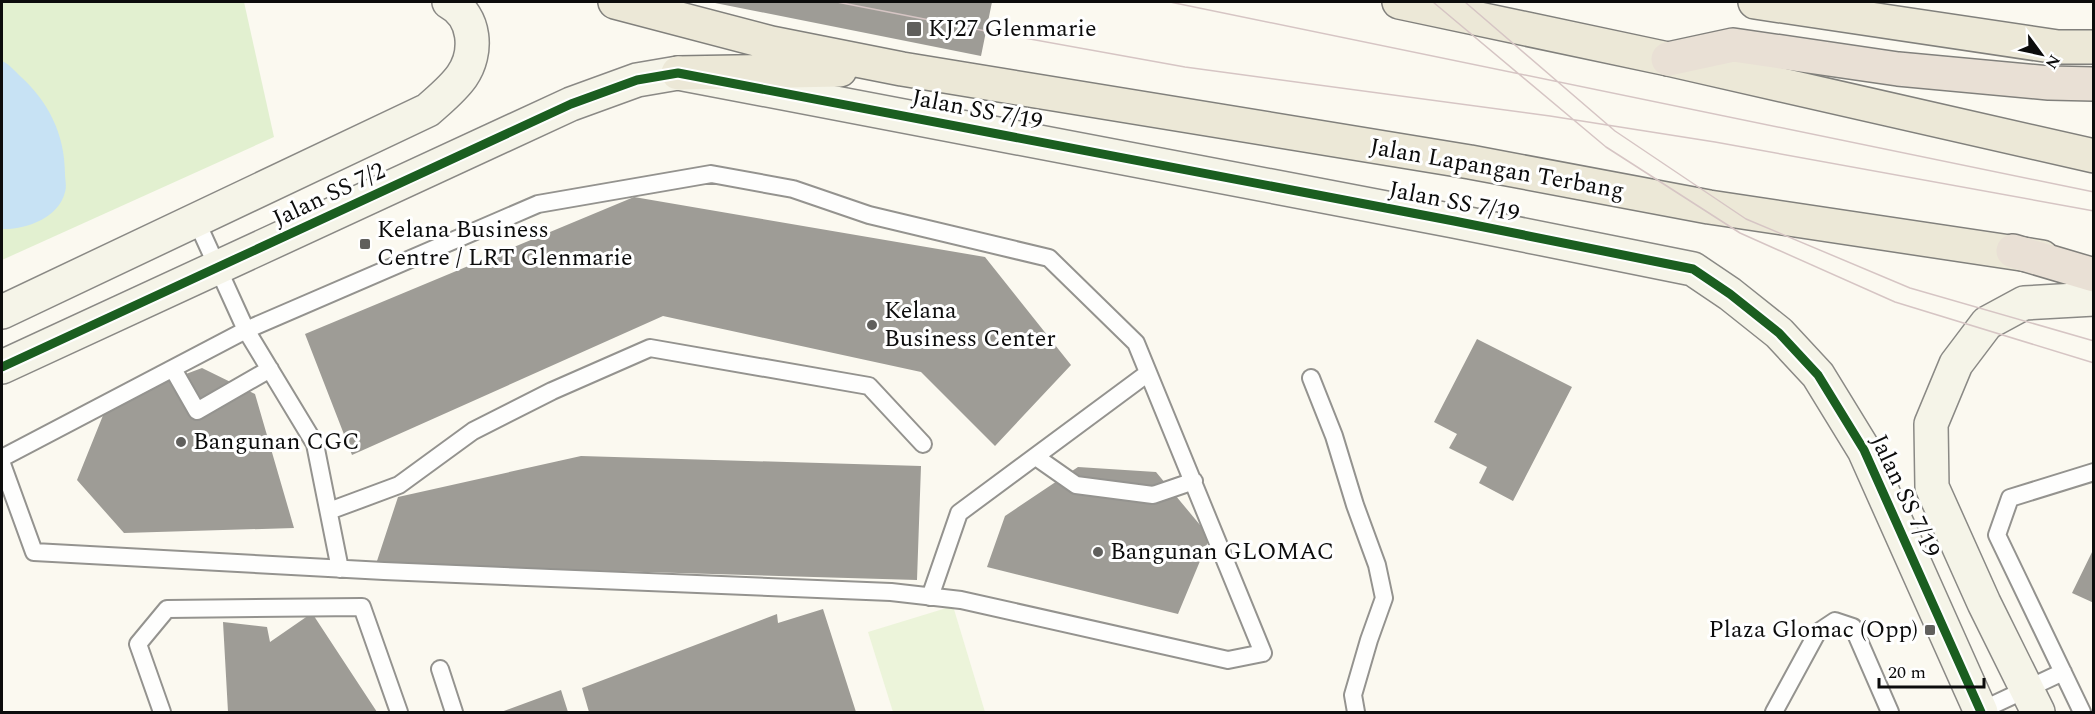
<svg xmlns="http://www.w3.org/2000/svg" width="2095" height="714" font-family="Spectral,serif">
<rect width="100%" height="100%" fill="#fbf9f0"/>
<path fill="#e2f0d0" d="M 2,2 L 244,2 L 274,137 L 2,260 Z"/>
<path fill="#ecf4da" d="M 953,606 L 985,712 L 893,712 L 868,632 Z"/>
<path fill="#c7e2f4" d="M 2,61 C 9,64 14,70 20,76 C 48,101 65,134 65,174 C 65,179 67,187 65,192 C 59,218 25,230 2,229 Z"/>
<path fill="#9e9c96" d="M 710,2 L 992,2 L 981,56 Z
M 634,197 L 985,257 L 1071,365 L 995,446 L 921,372 L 663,316 L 352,455 L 305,334 Z
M 1477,339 L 1572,387 L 1513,501 L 1479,483 L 1487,467 L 1449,448 L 1457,434 L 1434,422 Z
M 202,368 L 255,394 L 294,528 L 124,533 L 77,480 L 108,403 Z
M 581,456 L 921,466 L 917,580 L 376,564 L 398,497 Z
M 1078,467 L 1156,472 L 1210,537 L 1178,614 L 987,567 L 1005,516 Z
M 2094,548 L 2094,603 L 2072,593 Z
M 823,609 L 856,712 L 589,712 L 582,688 L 777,614 L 778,623 Z
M 312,613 L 377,712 L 228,712 L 223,622 L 267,627 L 270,642 Z
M 561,690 L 568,712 L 501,712 Z"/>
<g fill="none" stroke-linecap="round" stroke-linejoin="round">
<defs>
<path id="lane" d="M 196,220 L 246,330 L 315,444 L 340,569
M 173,369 L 197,411 L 270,369
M 1311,378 L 1334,436 L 1355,505 L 1377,565 L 1384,598 L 1369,640 L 1353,695 L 1356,712
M 1036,457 L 1076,485 L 1153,495 L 1194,481
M 2,458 L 246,330 L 538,204 L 711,174 L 793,189 L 869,215 L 1049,258 L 1136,343 L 1263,653 L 1228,660 L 961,600 L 891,592 L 384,571 L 34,552 L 2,464
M 329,511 L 399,485 L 473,431 L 552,391 L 650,348 L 869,386 L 923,444
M 930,597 L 959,513 L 1148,373
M 440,669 L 454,712
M 1980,711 L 2063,672
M 162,712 L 138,644 L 167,609 L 362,607 L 399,712
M 1774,712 L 1817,633 L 1835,621 L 1853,627 L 1890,712
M 2082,712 L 1997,535 L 2010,498 L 2094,472"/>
<path id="secondary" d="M 2,312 L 428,110 C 439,100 453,89 462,76 C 478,53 476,16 449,2
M 2,367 L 571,104 L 637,80 L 678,73 L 1454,221 L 1693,269 L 1730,294 L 1779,333 L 1818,375 L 1864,450 L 1981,712
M 2038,712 L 1984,603 L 1932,487 L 1931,424 L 1956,364 L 1987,323 L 2024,303 L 2094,299"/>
<path id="primary" d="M 615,2 L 771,43 L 902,69 L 1470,162 L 1709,207 L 2042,257
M 1399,2 L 1668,59 L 2094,156
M 1755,2 L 2058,47 L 2094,47
M 678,73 L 840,70"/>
<path id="highway" d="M 1668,59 L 1733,45 L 1898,69 L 2049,83 L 2094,84
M 2013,251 L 2094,275"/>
</defs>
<use href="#lane" stroke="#94938f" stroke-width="20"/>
<use href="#secondary" stroke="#8a8985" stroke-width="36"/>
<use href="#primary" stroke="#81807c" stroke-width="36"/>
<use href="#highway" stroke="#81807c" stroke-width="36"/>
<use href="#lane" stroke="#fefefd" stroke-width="16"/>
<use href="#secondary" stroke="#f5f4e8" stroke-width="33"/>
<use href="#primary" stroke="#ece8d7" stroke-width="33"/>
<use href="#highway" stroke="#e9e0d5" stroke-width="33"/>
<path stroke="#d6c5c4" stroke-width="1.5" d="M 837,2 L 996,33 L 1185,67 L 1550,116 L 1715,142 L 2094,211
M 1170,2 L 2094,192
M 1433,2 L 1606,147 L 1740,233 L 1895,302 L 2094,363
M 1465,2 L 1615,131 L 1746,219 L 1910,288 L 2094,341"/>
<defs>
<path id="cycleway" d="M 2,367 L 571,104 L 637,80 L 678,73 L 1454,221 L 1693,269 L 1730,294 L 1779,333 L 1818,375 L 1864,450 L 1981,712"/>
</defs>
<use href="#cycleway" stroke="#fff" stroke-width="13"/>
<use href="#cycleway" stroke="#1b5e20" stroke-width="9"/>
</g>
<g fill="#605f5c" stroke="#fff" stroke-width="2">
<rect x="906" y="21" width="16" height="16" rx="3"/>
<rect x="359" y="238" width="12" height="12" rx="3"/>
<circle cx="872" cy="325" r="6"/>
<circle cx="181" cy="442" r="6"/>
<circle cx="1098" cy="552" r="6"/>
<rect x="1924" y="624" width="12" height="12" rx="3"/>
</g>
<g text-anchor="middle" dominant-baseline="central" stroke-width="6" stroke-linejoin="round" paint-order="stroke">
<g font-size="24" fill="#0c0c0c" stroke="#fff" text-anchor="start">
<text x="928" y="29">KJ27 Glenmarie</text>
<text x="377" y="230">Kelana Business<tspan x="377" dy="28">Centre / LRT Glenmarie</tspan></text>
<text x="884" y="311">Kelana<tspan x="884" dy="28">Business Center</tspan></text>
<text x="193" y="442">Bangunan CGC</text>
<text x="1110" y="552">Bangunan GLOMAC</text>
<text x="1918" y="630" text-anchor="end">Plaza Glomac (Opp)</text>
</g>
<g font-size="24" fill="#0c0c0c" stroke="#fff">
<text transform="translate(977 110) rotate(11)">Jalan SS 7/19</text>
<text transform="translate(1497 169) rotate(10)">Jalan Lapangan Terbang</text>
<text transform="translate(329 195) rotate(-25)">Jalan SS 7/2</text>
<text transform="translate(1454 202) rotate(11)">Jalan SS 7/19</text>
<text transform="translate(1905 496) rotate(65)">Jalan SS 7/19</text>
</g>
</g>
<rect width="2095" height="714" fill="none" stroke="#0c0c0c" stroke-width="6"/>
<g transform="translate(2041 54) rotate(123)" stroke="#ffffff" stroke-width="4.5" paint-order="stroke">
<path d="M0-4.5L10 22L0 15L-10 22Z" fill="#0c0c0c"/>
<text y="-9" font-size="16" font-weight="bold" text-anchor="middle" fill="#0c0c0c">N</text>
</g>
<path d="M1879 678v9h105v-9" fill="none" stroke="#0c0c0c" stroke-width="3"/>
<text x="1888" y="678" font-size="18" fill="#0c0c0c" stroke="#ffffff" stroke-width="4.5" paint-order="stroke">20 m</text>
</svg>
